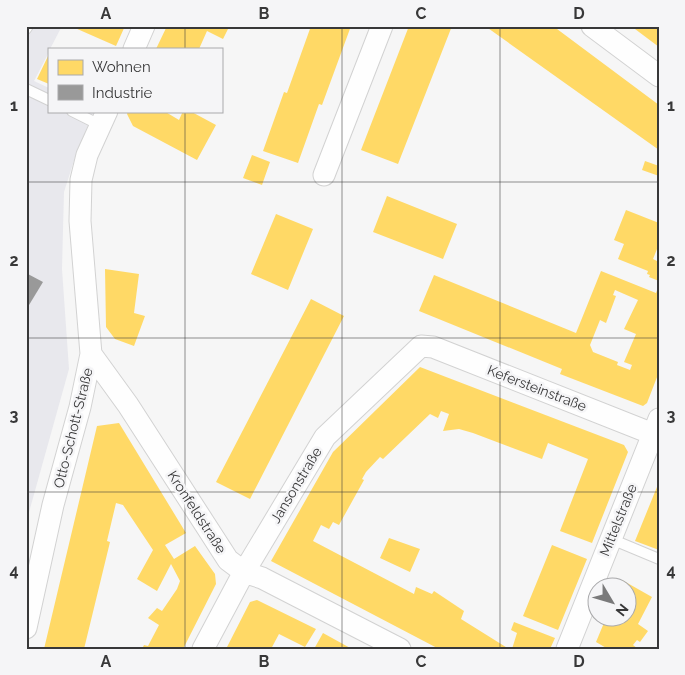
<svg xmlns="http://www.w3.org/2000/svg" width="685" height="675" font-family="Raleway,sans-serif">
<rect width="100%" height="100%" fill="#f6f6f6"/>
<path fill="#e8e8ed" d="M 26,26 L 62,26 L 50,49 L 49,49 L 49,52 L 34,81 L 49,88 L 49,111 L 94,111 L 77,151 L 64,192 L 62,269 L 69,369 L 26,523 Z"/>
<path fill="#ffd966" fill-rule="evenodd" d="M 75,26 L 125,26 L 116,46 L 75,28 Z
M 167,26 L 223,26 L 228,29 L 223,39 L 207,31 L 199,49 L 156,49 Z
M 311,26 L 351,26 L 322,105 L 319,104 L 298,163 L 263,151 L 284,92 L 287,93 Z
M 409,26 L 452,26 L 398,164 L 361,150 Z
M 485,26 L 553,26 L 659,105 L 659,150 Z
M 631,26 L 659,26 L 659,47 Z
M 49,54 L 49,84 L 37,79 Z
M 128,111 L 164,111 L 179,120 L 183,111 L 190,111 L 216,125 L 197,160 L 133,126 L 127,114 Z
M 252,155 L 270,162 L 262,185 L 243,178 Z
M 645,161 L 659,166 L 659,176 L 642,170 Z
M 387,196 L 457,224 L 443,259 L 373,232 Z
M 626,210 L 659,223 L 659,244 L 653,259 L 659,262 L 659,281 L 649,277 L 650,275 L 647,274 L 648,271 L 618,259 L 624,244 L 614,240 Z
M 276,214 L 313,229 L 288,290 L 251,274 Z
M 105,269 L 139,274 L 134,313 L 145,316 L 134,346 L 115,339 L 106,327 Z
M 601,271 L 656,293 L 659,285 L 659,372 L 647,403 L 643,406 L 560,374 L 562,369 L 419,311 L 434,275 L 576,333 ZM 615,290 L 638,300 L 624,329 L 636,334 L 624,362 L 632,365 L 630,370 L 617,365 L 618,362 L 593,352 L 590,345 L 600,320 L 606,323 L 616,296 L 613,295 Z
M 311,299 L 344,316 L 250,499 L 216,482 Z
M 420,367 L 624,445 L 628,452 L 592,543 L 560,531 L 588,459 L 548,443 L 542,459 L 473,433 L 459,429 L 443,431 L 449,414 L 441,411 L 438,418 L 430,414 L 383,459 L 380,457 L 366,472 L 362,479 L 364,480 L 339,525 L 333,522 L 329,529 L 321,525 L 313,541 L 414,594 L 416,587 L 432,594 L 434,591 L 464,611 L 461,619 L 509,649 L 439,649 L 271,561 L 333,452 Z
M 119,423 L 186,533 L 165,545 L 174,559 L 195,546 L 215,574 L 216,584 L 183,649 L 142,649 L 144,645 L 148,646 L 159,625 L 148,618 L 157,608 L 162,611 L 177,589 L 180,581 L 171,564 L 157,591 L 137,579 L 153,550 L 123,505 L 116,503 L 107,541 L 110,542 L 84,649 L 44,649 L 97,426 Z
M 659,482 L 659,550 L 635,541 Z
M 389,538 L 420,549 L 410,572 L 380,558 Z
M 552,545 L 587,559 L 558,630 L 523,616 Z
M 622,580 L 652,597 L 638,624 L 648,631 L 640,642 L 637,640 L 633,645 L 638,649 L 608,649 L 596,642 L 606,618 L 628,618 L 628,588 L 619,588 Z
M 257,600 L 316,629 L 305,647 L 279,634 L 271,649 L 226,649 L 250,602 Z
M 514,622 L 555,638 L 550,649 L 512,649 L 517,633 L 511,630 Z
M 323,633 L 352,649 L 314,649 Z"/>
<path fill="#999" d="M 26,273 L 43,282 L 26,310 Z"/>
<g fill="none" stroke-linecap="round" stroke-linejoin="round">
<defs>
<path id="lane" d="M 26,29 L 28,26
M 26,89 L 49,100
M 72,111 L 100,125
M 611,539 L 659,559"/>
<path id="street" d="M 592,26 L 659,76
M 134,49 L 144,26
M 324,175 L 382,26
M 91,354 L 128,405 L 228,560 L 244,572 L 262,578 L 400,649
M 26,628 L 53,505 L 80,407 L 91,354 L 80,221 L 81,180 L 87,155 L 107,111
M 203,649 L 244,572 L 325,437 L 421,346 L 433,347 L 653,434
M 567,649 L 659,419"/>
</defs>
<use href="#lane" stroke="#d2d2d2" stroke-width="12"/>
<use href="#street" stroke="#d2d2d2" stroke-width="23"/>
<use href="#lane" stroke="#fefefe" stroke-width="10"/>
<use href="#street" stroke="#fefefe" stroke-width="21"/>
</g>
<path fill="none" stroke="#383839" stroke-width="1" stroke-opacity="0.55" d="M 185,26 L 185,49M 342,26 L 342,649M 500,26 L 500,649M 185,111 L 185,649M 26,182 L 659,182M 26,338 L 659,338M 26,492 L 659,492"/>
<g text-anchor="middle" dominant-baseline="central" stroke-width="5" stroke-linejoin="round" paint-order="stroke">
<g font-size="14" fill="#383839" stroke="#f5f5f7">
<text transform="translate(537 388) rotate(21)">Kefersteinstraße</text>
<text transform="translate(73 428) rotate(-76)">Otto-Schott-Straße</text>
<text transform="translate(296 485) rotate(-59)">Jansonstraße</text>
<text transform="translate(197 512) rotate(57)">Kronfeldstraße</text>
<text transform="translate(618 520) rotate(-68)">Mittelstraße</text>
</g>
</g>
<rect width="685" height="675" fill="none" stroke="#f5f5f7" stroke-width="55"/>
<rect x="48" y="48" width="175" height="65" fill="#f5f5f7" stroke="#a9a9ab"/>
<rect x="58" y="60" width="25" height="15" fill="#ffd966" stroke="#a9a9ab"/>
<text x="92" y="72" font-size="15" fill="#383839">Wohnen</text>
<rect x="58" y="85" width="25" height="15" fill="#999999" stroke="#a9a9ab"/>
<text x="92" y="98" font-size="15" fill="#383839">Industrie</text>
<g transform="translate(612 602) rotate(128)"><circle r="24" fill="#f5f5f7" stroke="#a9a9ab"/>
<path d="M0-4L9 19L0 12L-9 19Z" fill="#7a7a7b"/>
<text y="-8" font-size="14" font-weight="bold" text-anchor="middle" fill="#383839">N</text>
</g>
<rect x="28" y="28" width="630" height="620" fill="none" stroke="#383839" stroke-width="2"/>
<g font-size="16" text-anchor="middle" font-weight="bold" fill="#383839">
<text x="106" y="19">A</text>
<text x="264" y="19">B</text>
<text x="421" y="19">C</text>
<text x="579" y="19">D</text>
<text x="14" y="111">1</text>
<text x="671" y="111">1</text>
<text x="14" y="266">2</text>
<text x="671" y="266">2</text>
<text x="14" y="421">3</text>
<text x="671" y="421">3</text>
<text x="14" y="576">4</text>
<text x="671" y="576">4</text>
<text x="106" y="667">A</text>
<text x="264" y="667">B</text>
<text x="421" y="667">C</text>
<text x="579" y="667">D</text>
</g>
</svg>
